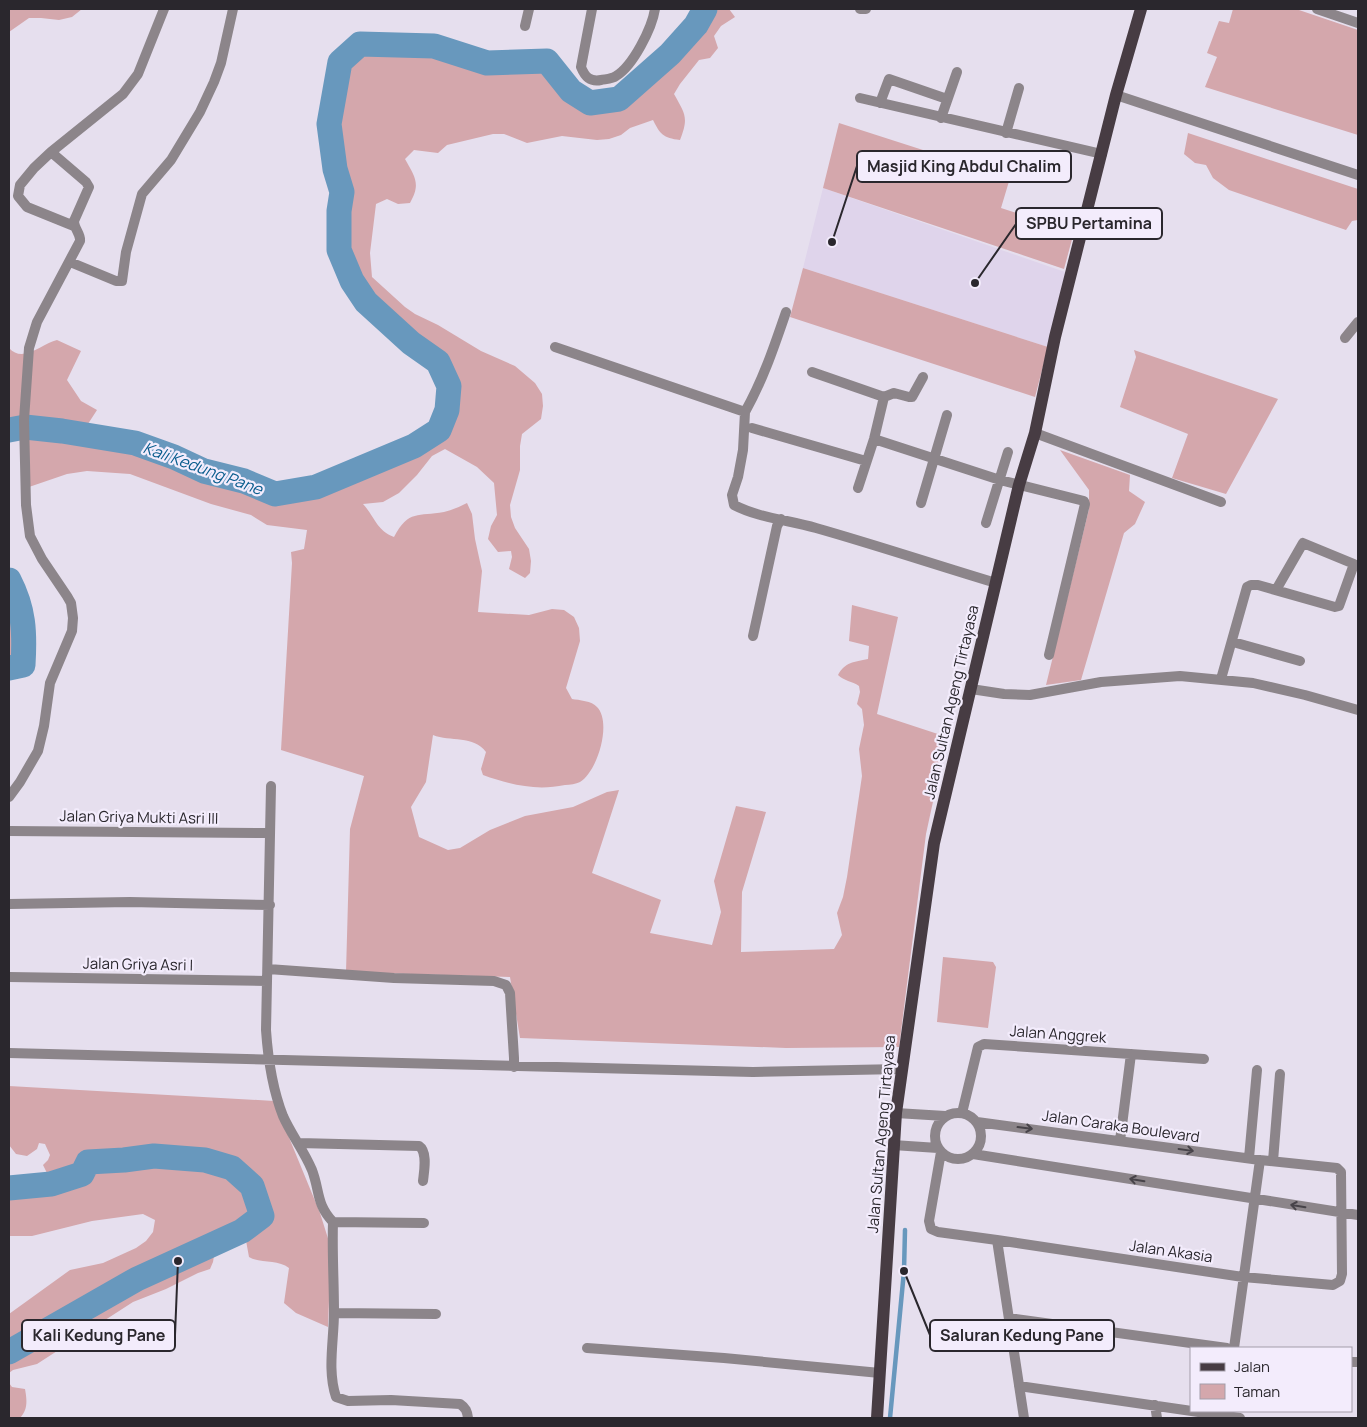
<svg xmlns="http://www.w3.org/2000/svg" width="1367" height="1427" font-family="Manrope,sans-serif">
<rect width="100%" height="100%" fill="#e6dfee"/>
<path fill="#dfd4eb" d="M 823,188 L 1065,272 L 1048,347 L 803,268 Z"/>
<path fill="#d4a7ac" d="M 9,9 L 82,9 L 72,17 L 59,20 L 41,18 L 29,18 L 9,32 Z
M 711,9 L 729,9 L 735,17 L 721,26 L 714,36 L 718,48 L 710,58 L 699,60 L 680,84 L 674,94 C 685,114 689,117 680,140 C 663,138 660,134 653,120 L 630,128 L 621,135 L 609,139 L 597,140 L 562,136 L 527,143 L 504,134 L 493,134 L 447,145 L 438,153 L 414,150 L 405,159 C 415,177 421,184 410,203 L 398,204 L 387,199 L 376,204 L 370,253 L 372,277 L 405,307 L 415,314 L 438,325 L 481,351 L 515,366 L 535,383 L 542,394 L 543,406 L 541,419 L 522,434 L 520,446 L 520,470 L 510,505 L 511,517 L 515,528 L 529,549 L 531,561 L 530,573 L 525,578 L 509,569 L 512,557 L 511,551 L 498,552 L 488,539 L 491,526 L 497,515 L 494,483 L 477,467 L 445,449 L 432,456 L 417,475 L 399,493 L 383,502 L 363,504 C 375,517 376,530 394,537 C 409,509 418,517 444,512 C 452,510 459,507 467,503 L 472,514 L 475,539 L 482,571 L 478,612 L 529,615 L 552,609 L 564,610 L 574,617 L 579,628 L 580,641 L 566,688 L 572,699 C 579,700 592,701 597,707 C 612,722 598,771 580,782 C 576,784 570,785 565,785 C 536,791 511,785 483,775 L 481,769 L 486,752 C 474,735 450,742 433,735 L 426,782 L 411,807 L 419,837 L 448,850 L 460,848 L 490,830 L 525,816 L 573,807 L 607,792 L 619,790 L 592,873 L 661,900 L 650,933 L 712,945 L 721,912 L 714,881 L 736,806 L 766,812 L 742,892 L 741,952 L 834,949 L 842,935 L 837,913 L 843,897 L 847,877 L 862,776 L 859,749 L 864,725 L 862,709 L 857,704 L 860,692 L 859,686 C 852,681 844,681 838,675 C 845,662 854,662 868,659 L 869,646 L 849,641 L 852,605 L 898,617 L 877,714 L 947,737 L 926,834 L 899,1047 L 786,1048 L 520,1038 L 510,977 L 346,972 L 350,829 L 364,776 L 281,750 L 292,563 L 291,552 L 304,549 L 307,530 L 267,525 L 251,515 L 211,504 L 130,474 L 87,471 L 67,474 L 29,487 L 25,432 L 61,436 L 134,448 L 172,462 L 202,476 L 243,486 L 275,499 L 318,492 L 416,451 L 443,433 L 452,412 L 455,385 L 442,359 L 414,339 L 370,298 L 356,278 L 344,249 L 345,211 L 347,191 L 340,168 L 334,124 L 345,65 L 362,49 L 433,51 L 486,68 L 545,67 L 567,95 L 589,108 L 621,104 L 674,57 L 700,28 Z
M 1233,9 L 1296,9 L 1358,30 L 1358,135 L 1205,87 L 1217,57 L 1207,53 L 1219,21 L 1229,23 Z
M 839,123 L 1010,178 L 1001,208 L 1074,232 L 1064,269 L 823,188 Z
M 1188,133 L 1358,189 L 1358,220 L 1352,221 L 1346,230 L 1229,190 L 1213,178 L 1206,165 L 1195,163 L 1184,154 Z
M 803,268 L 1048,347 L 1035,397 L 790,317 Z
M 57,340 L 81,351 L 67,380 L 81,401 L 97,410 L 86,427 L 24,422 L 9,425 L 9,348 C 23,364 43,343 57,340 Z
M 1134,350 L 1278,399 L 1226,494 L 1172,478 L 1188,434 L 1120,407 L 1136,357 Z
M 1060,450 L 1130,475 L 1129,491 L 1145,502 L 1135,524 L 1124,533 L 1081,680 L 1046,685 L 1089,509 L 1089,490 Z
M 9,591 C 20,612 20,638 19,661 L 9,663 Z
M 943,957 L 993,962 L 996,967 L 988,1028 L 937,1022 Z
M 9,1086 L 274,1101 L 320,1213 L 331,1248 L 328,1327 L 296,1313 L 284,1303 L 289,1268 C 278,1259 261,1264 249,1257 L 245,1235 L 268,1218 L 256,1183 L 235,1164 L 206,1155 L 154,1151 L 123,1156 L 86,1157 L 78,1170 L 50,1179 L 43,1165 L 48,1160 L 50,1155 L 45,1144 L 39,1143 L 37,1149 L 27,1156 L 16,1154 L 9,1145 L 10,1120 Z
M 154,1161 C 184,1163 228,1161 247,1189 C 252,1195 254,1207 256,1214 L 240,1227 L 134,1274 L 9,1346 L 9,1314 L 70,1270 L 103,1263 L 136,1248 L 146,1241 L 153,1232 L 155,1220 L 143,1214 L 92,1221 L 32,1236 L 9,1236 L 9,1193 L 52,1189 L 85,1178 L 91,1167 L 124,1166 Z
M 215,1250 L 213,1262 L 210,1269 L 198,1273 L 166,1289 L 133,1302 L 37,1364 L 13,1370 L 9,1373 L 9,1358 L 139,1283 Z
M 9,1383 L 12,1387 L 25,1389 C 27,1400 28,1410 20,1418 L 9,1418 Z"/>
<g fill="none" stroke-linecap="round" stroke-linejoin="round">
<path stroke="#6898bd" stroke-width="4.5" d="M 890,1418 L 904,1271 L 905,1230"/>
<path stroke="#6898bd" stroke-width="25" d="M 9,430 L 25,427 L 62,431 L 135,443 L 174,457 L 204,471 L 244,481 L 275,494 L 316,487 L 414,446 L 439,430 L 447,410 L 449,386 L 438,362 L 411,343 L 366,302 L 352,281 L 339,250 L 339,211 L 342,192 L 335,169 L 329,124 L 340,62 L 360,44 L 434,46 L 487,63 L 547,61 L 571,91 L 590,103 L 619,99 L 670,54 L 696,25 L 705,9
M 9,580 C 24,609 25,632 23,665 L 9,668
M 9,1188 L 51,1184 L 82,1174 L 88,1162 L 124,1160 L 154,1156 L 205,1160 L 232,1168 L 252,1186 L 262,1216 L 242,1231 L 137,1279 L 9,1352"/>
<path stroke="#8c858a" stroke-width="10" d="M 592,9 L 581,67 C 585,77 590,82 601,80 C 606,79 612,79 616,76 C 633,66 652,28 655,9
M 860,9 L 866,9
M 1317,9 L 1358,23
M 525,26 L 529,9
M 1116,95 L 1358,175
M 860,98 L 1102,154
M 880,103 L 889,79 L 947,99
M 941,118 L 957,72
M 1006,133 L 1019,88
M 74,226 L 27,207 L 18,196 L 20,185 L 34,168 L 51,152 L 123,94 L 138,74 L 164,9
M 70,262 L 116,281 L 122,281 L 126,252 L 142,194 L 171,160 L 200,112 L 214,82 L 221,63 L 233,9
M 1345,338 L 1358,322
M 555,347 L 745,412 L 743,450 L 738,477 L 732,495 L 734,505 C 759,518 789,520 816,528 C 876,545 936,565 996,583
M 812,372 L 884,397
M 745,412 C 763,380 774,347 786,312
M 752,428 L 866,461
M 1035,433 L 1221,502
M 874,439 L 1000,480 L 1084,501 L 1085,504 L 1049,655
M 858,488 L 874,439 L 884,397 L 894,393 L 909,397 L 912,397 L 923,377
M 921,503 L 947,415
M 986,523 L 1008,452
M 753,636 L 777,526 L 781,519
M 1233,642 L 1300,661
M 1221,679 L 1247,587 L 1251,585 L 1258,585 L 1335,607 L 1339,606 L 1354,564 L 1303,543 L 1276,590
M 971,689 L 1004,694 L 1030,695 L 1101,682 L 1180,676 L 1253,683 L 1305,695 L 1358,710
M 271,786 L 266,1030 C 268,1059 272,1088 283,1116 C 291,1134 304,1151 312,1170 C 320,1191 316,1204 333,1222 C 332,1252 334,1282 334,1312 C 334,1340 327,1370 336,1397 L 348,1401 L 391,1400 L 460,1404 C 466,1408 467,1411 468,1418
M 9,797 L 20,782 L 38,751 L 44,726 L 50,683 L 72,631 L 73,618 L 71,603 L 67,596 L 42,559 L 30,536 L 26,505 L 24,420 L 29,348 L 37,322 L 80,241 C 81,234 74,229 74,221 L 89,187 L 86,182 L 51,152
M 9,831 L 269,833
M 9,904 L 130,902 L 270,905
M 268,969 L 394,978 L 494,981 L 506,985 L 510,993 L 514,1058 L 514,1067
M 9,977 L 267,981
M 9,1053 L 753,1072 L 901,1069
M935 1136a23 23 0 1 1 46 0a23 23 0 1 1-46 0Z
M 896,1113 L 945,1116
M 962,1113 L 978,1047 L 984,1044 L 1204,1059
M 977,1122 L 1260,1160 L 1337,1168 L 1341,1172 L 1342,1274 L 1340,1281 L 1333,1285 L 1243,1277 L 997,1240
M 1120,1141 L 1131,1054
M 299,1143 L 419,1146 C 428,1152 424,1171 423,1181
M 893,1145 L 938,1148
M 941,1152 L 929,1221 L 931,1229 L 938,1232 L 997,1240 L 1024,1418
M 973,1154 L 1358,1215
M 1249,1158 L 1257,1070
M 1273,1161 L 1280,1074
M 333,1222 L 424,1223
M 334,1313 L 436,1314
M 1009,1318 L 1227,1348
M 587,1348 L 724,1358 L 880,1373
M 1234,1348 L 1260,1160
M 1351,1362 L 1358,1362
M 1019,1386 L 1240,1418
M 1155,1405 L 1157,1418"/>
<path stroke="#473c43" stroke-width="12" d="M 877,1418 L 896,1113 L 934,843 L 1019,485 L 1035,433 L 1055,337 L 1116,95 L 1141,9"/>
</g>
<defs><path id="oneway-shaft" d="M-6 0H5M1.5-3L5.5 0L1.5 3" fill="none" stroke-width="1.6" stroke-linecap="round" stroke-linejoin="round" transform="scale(1.25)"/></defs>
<g stroke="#474349">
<use href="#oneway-shaft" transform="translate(1025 1128) rotate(7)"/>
<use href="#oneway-shaft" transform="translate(1186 1150) rotate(8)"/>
<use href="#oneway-shaft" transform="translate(1137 1180) rotate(-171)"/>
<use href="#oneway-shaft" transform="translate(1298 1206) rotate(-171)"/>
</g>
<g text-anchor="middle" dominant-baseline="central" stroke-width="4.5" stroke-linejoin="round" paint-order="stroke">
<g font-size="15" fill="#2a272d" stroke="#f3ecfc">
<text transform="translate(951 702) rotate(-77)">Jalan Sultan Ageng Tirtayasa</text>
<text transform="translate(139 817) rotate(1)">Jalan Griya Mukti Asri III</text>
<text transform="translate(138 964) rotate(1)">Jalan Griya Asri I</text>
<text transform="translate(1058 1034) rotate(4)">Jalan Anggrek</text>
<text transform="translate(1121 1126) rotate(8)">Jalan Caraka Boulevard</text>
<text transform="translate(881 1134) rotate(-85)">Jalan Sultan Ageng Tirtayasa</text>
<text transform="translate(1171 1251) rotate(8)">Jalan Akasia</text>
</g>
<g font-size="16" font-style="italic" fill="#085c8d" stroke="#f3ecfc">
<text transform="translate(203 468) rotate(20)">Kali Kedung Pane</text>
</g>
</g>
<path fill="none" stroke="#2a272d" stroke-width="2" d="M832 242L857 166M975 283L1016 224M178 1261L175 1335M904 1271L930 1335"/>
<g fill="#2a272d" stroke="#f3ecfc" stroke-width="2">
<circle cx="832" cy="242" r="5"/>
<circle cx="975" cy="283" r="5"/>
<circle cx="178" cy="1261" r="5"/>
<circle cx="904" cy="1271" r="5"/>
</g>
<g fill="#f3ecfc" stroke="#2a272d" stroke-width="2">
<rect x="857" y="151" width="214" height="31" rx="5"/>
<rect x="1016" y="208" width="146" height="31" rx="5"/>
<rect x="22" y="1320" width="153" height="31" rx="5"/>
<rect x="930" y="1320" width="184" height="31" rx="5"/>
</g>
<g font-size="16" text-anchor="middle" font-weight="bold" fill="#2a272d">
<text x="964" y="172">Masjid King Abdul Chalim</text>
<text x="1089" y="229">SPBU Pertamina</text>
<text x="99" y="1341">Kali Kedung Pane</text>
<text x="1022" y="1341">Saluran Kedung Pane</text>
</g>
<rect width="1367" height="1427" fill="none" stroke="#2a272d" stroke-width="20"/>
<rect x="1190" y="1347" width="162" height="65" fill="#f3ecfc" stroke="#a39da9"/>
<rect x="1200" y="1363" width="25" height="8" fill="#473c43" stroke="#a39da9"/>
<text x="1234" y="1372" font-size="15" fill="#2a272d">Jalan</text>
<rect x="1200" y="1384" width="25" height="15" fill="#d4a7ac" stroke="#a39da9"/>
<text x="1234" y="1397" font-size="15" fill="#2a272d">Taman</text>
</svg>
